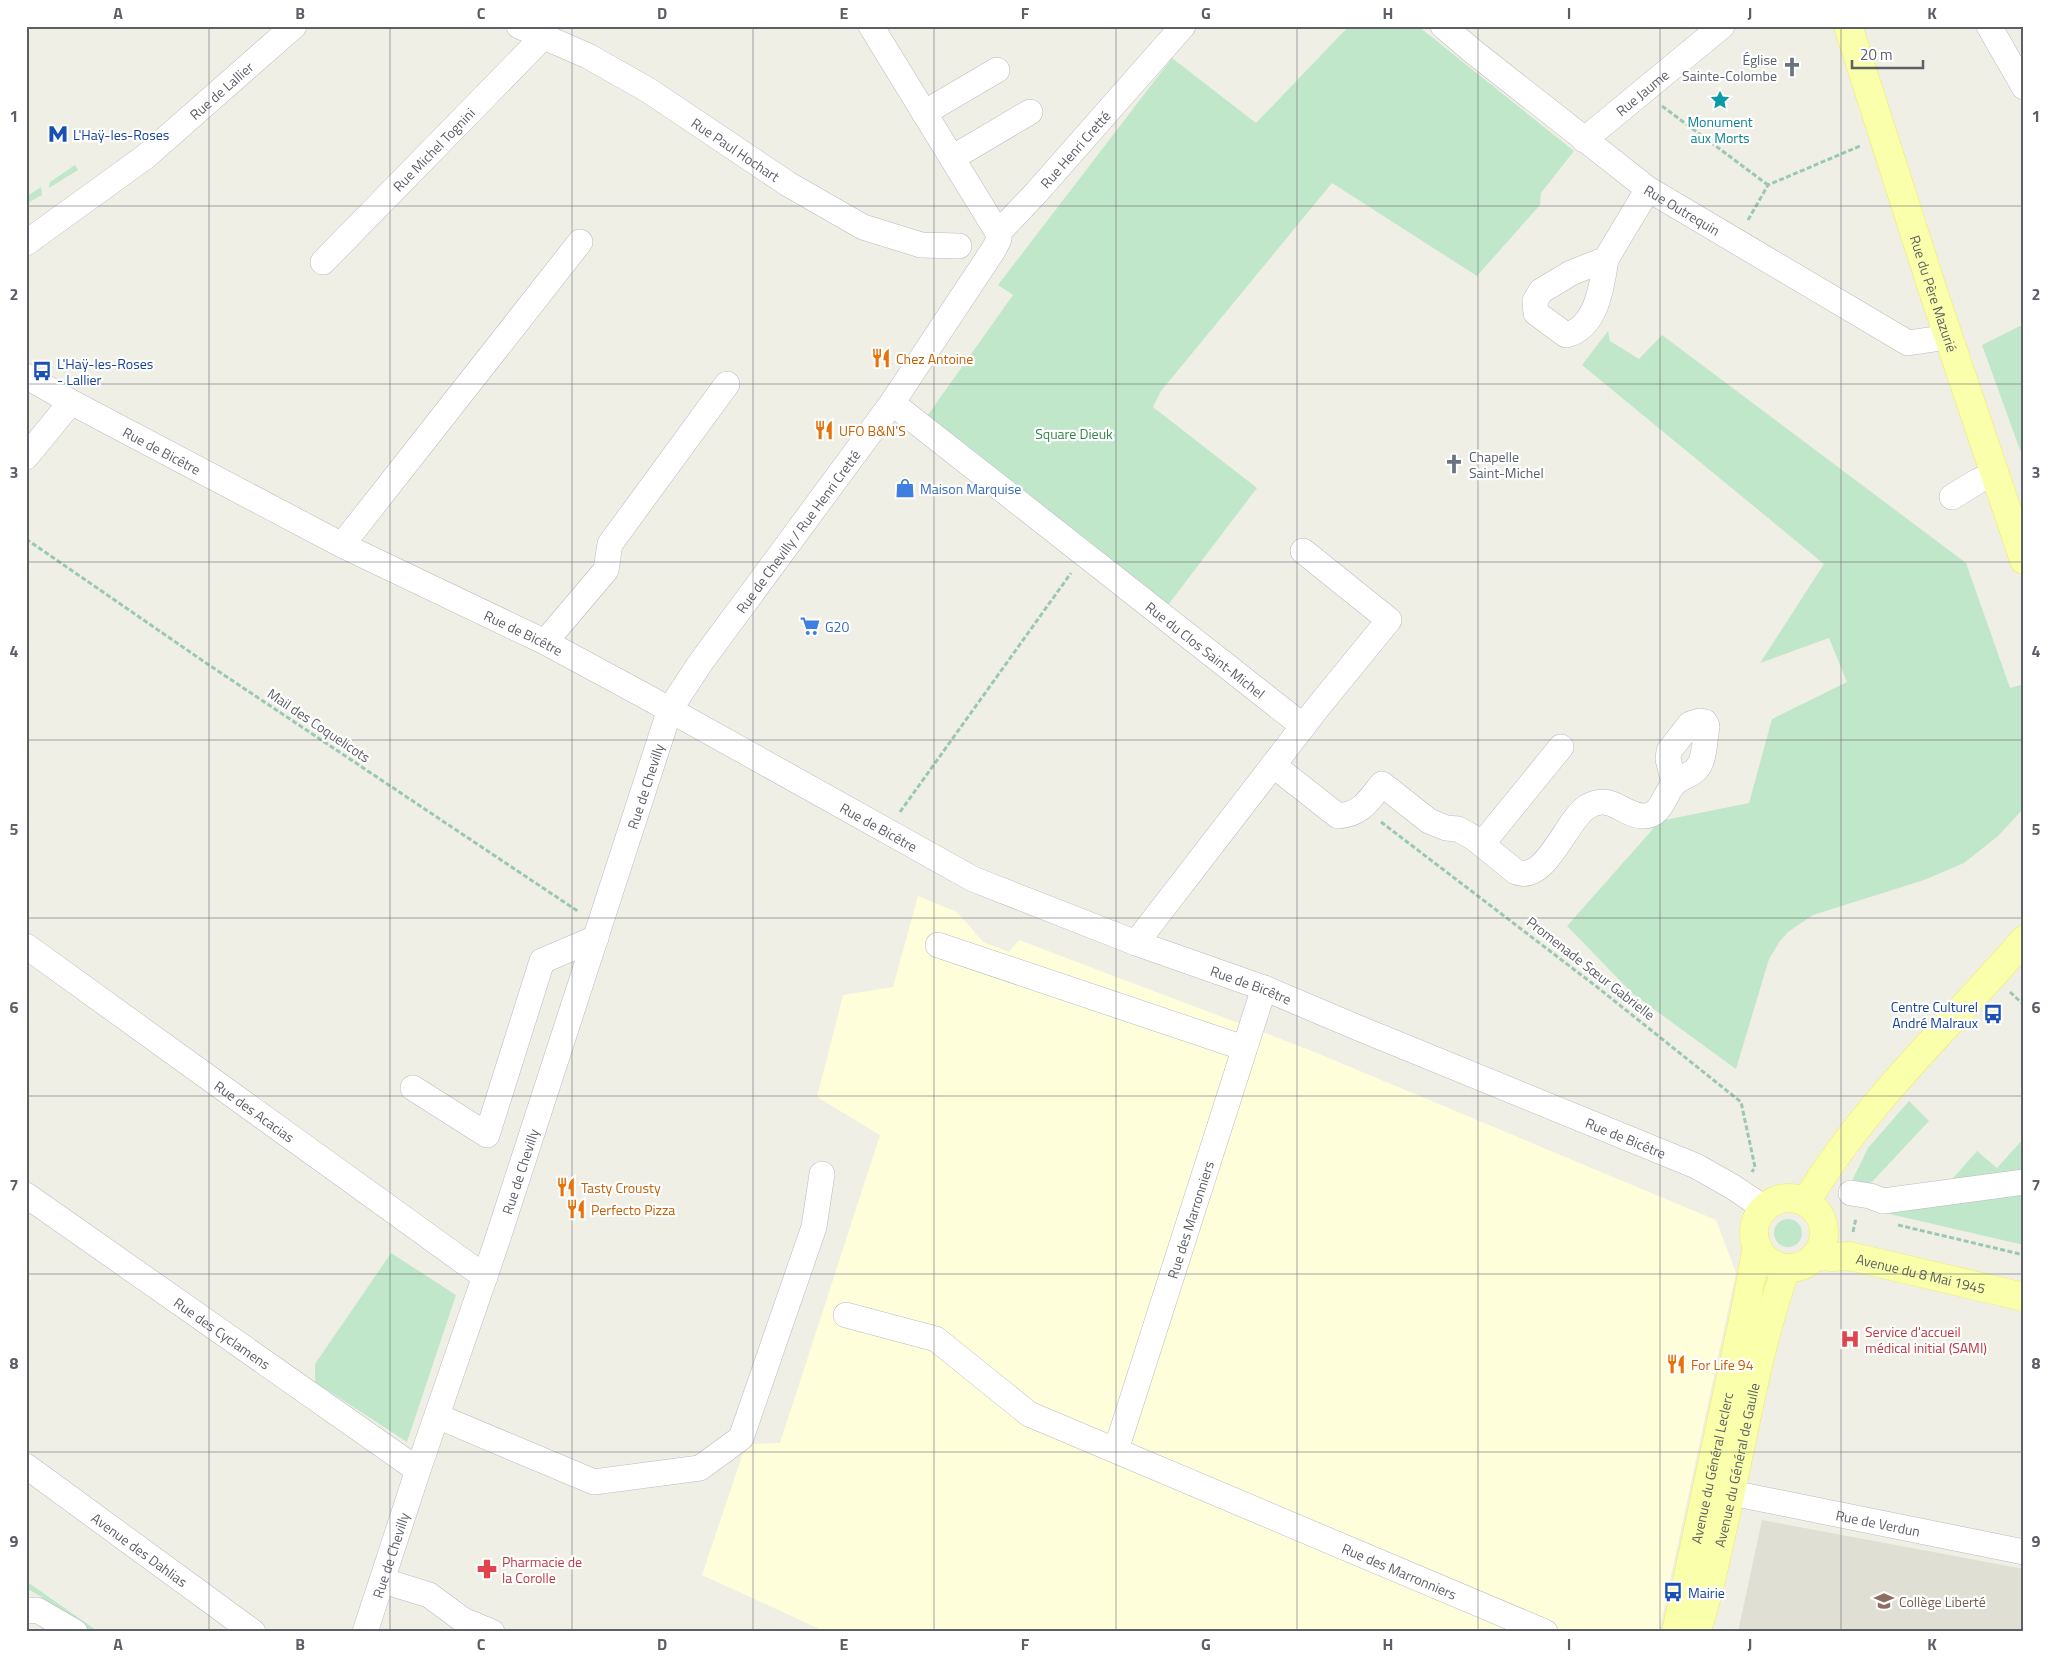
<svg xmlns="http://www.w3.org/2000/svg" width="2050" height="1658" font-family="'Titillium Web',sans-serif">
<rect width="100%" height="100%" fill="#efefe5"/>
<path fill="#fefedb" d="M 918,896 L 957,912 L 983,942 L 1009,952 L 1019,940 L 1312,1051 L 1716,1220 L 1736,1273 L 1659,1632 L 826,1632 L 702,1575 L 746,1444 L 780,1443 L 880,1135 L 817,1097 L 843,995 L 893,987 Z"/>
<path fill="#dfdfd3" d="M 1762,1520 L 2024,1569 L 2024,1632 L 1738,1632 Z"/>
<path fill="#c1e7ca" d="M 1349,26 L 1418,26 L 1574,151 L 1541,193 L 1540,205 L 1477,276 L 1332,183 L 1161,391 L 1153,407 L 1257,488 L 1165,609 L 925,419 L 1013,295 L 998,285 L 1172,58 L 1256,123 Z
M 75,165 L 78,170 L 49,188 L 50,182 Z
M 41,187 L 42,195 L 26,204 L 26,197 Z
M 2024,324 L 2024,461 L 1982,345 Z
M 1608,331 L 1610,341 L 1639,359 L 1662,335 L 1966,563 L 2010,688 L 2024,684 L 2024,808 L 1998,836 L 1964,863 L 1924,880 L 1813,915 L 1788,932 L 1780,941 L 1769,959 L 1736,1069 L 1633,994 L 1567,926 L 1660,821 L 1749,803 L 1772,719 L 1847,682 L 1829,638 L 1760,663 L 1824,564 L 1582,365 Z
M 1909,1101 L 1929,1121 L 1870,1184 L 1850,1185 L 1868,1148 Z
M 2024,1138 L 2024,1245 L 1881,1212 L 1946,1186 L 1977,1151 L 1997,1168 Z
M1774 1233a14 14 0 1 1 28 0a14 14 0 1 1-28 0Z
M 391,1253 L 456,1295 L 407,1442 L 315,1382 L 315,1364 Z
M 26,1581 L 99,1632 L 85,1632 L 39,1603 L 42,1597 L 26,1588 Z"/>
<g fill="none" stroke-linecap="round" stroke-linejoin="round">
<defs>
<g id="minor">
<path id="s1" d="M 519,26 L 588,56 L 648,90 L 788,184 L 863,227 L 921,245 L 959,246"/>
<path d="M 871,26 L 998,233"/>
<path id="s2" d="M 1443,26 L 1475,53 L 1648,189 L 1908,343 L 1948,337"/>
<path d="M 1989,26 L 2024,87"/>
<path d="M 924,113 L 997,70"/>
<path id="s3" d="M 1584,140 L 1722,26"/>
<path d="M 952,158 L 1030,112"/>
<path id="s4" d="M 26,243 L 145,157 L 294,26"/>
<path d="M 1606,259 C 1602,285 1597,328 1566,335 L 1536,313 L 1535,301 L 1541,291 L 1571,273 L 1606,259 L 1648,189"/>
<path id="s5" d="M 323,262 L 543,37"/>
<path id="s6" d="M 26,376 L 71,402 L 342,545 L 545,642 L 645,696 L 973,879 L 1136,943 L 1264,988 L 1356,1027 L 1696,1166 L 1733,1187 L 1764,1208"/>
<path id="s7" d="M 892,403 L 1303,726"/>
<path d="M 26,457 L 71,402"/>
<path d="M 1952,497 L 1978,481 L 1995,474"/>
<path d="M 342,545 L 580,242"/>
<path d="M 545,642 L 606,570 L 610,544 L 727,384"/>
<path d="M 1273,765 L 1338,816 C 1362,814 1368,801 1382,784 L 1429,821 L 1446,828 L 1458,829 L 1474,838 L 1516,872 C 1546,884 1566,820 1587,807 C 1612,792 1622,816 1644,816 C 1662,816 1664,794 1674,784 C 1682,775 1693,777 1700,764 C 1705,754 1705,737 1707,726 L 1705,722 L 1700,721 L 1690,724 L 1669,751 L 1668,759 L 1674,783"/>
<path d="M 1482,844 L 1561,747"/>
<path d="M 1136,943 L 1318,707 L 1389,620 L 1303,551"/>
<path d="M 938,945 L 1244,1048"/>
<path id="s8" d="M 26,946 L 485,1277"/>
<path d="M 413,1088 L 487,1135 L 542,961 L 596,938"/>
<path d="M 1851,1193 L 1870,1196 L 1883,1201 L 2024,1182"/>
<path id="s9" d="M 26,1195 L 418,1470"/>
<path id="s10" d="M 846,1315 L 936,1339 L 1029,1414 L 1545,1632"/>
<path d="M 437,1416 L 594,1482 L 700,1468 L 741,1438 L 814,1227 L 822,1174"/>
<path id="s11" d="M 1116,1450 L 1264,988"/>
<path id="s12" d="M 26,1466 L 253,1632"/>
<path id="s13" d="M 1732,1493 L 2024,1552"/>
<path d="M 384,1581 L 429,1595 L 463,1620 L 492,1632"/>
<path d="M 26,1611 L 37,1610 L 75,1632"/>
<path id="s14" d="M 365,1632 L 418,1470 L 496,1244 L 670,709 L 701,662 L 892,403 L 994,249 L 999,239 L 998,233 L 1036,193 L 1183,26"/>
</g>
<g id="major">
<path id="s15" d="M 1848,26 L 1934,294 L 2024,560"/>
<circle cx="1789" cy="1233" r="35"/>
<path d="M 1806,1202 C 1864,1104 1950,1026 2024,940"/>
<path id="s16" d="M 1817,1255 L 1832,1257 L 1849,1256 L 2024,1297"/>
<path id="s17" d="M 1676,1632 L 1746,1306 L 1757,1246"/>
<path id="s18" d="M 1696,1632 C 1707,1602 1713,1571 1720,1540 C 1742,1449 1755,1356 1786,1268"/>
</g>
</defs>
<use href="#minor" stroke="#babbc1" stroke-width="26"/>
<use href="#major" stroke="#f3eb5a" stroke-width="29"/>
<path stroke="#9ac8b2" stroke-width="3" stroke-dasharray="5 2.5" stroke-linecap="butt" d="M 1662,106 L 1768,185
M 1748,220 L 1768,185 L 1860,146
M 26,539 L 206,663 L 579,912
M 900,812 L 1071,573
M 1381,822 L 1597,987 L 1741,1102 L 1755,1167 L 1752,1172
M 2010,992 L 2024,1005
M 1898,1225 L 2024,1255
M 1853,1232 L 1856,1218"/>
<use href="#minor" stroke="#fff" stroke-width="25"/>
<use href="#major" stroke="#f9ffaa" stroke-width="28"/>
</g>
<path fill="none" stroke="#5d5f66" stroke-width="1" stroke-opacity="0.55" d="M 209,26 L 209,1632M 390,26 L 390,1632M 572,26 L 572,1632M 753,26 L 753,1632M 934,26 L 934,1632M 1116,26 L 1116,1632M 1297,26 L 1297,1632M 1478,26 L 1478,1632M 1660,26 L 1660,1632M 1841,26 L 1841,1632M 26,206 L 2024,206M 26,384 L 2024,384M 26,562 L 2024,562M 26,740 L 2024,740M 26,918 L 2024,918M 26,1096 L 2024,1096M 26,1274 L 2024,1274M 26,1452 L 2024,1452"/>
<defs>
<symbol id="church-bare" viewBox="-9 -9 18 18"><path d="M-1.2-6h2.4v3.5h3.3v2.4h-3.3V6h-2.4V-.1h-3.3v-2.4h3.3Z" fill="#6b7280" stroke="#fff" stroke-width="2.5" paint-order="stroke"/></symbol>
<symbol id="sight-bare" viewBox="-9 -9 18 18"><path d="M0-6L1.8-2.2L6-1.7L2.9 1.2L3.7 5.4L0 3.3L-3.7 5.4L-2.9 1.2L-6-1.7L-1.8-2.2Z" fill="#0f9aa8" stroke="#fff" stroke-width="2.5" paint-order="stroke"/></symbol>
<symbol id="metro-bare" viewBox="-9 -9 18 18"><path d="M-5.5 5V-5H-3L0 0L3-5H5.5V5H3V-.5L0 4L-3-.5V5Z" fill="#1a4fb4" stroke="#fff" stroke-width="2.5" paint-order="stroke"/></symbol>
<symbol id="restaurant-bare" viewBox="-9 -9 18 18"><path d="M-5-6h1v4h1v-4h1v4h1v-4h1v5L-1.5 .5V6h-2V.5L-5-1ZM5-6V6H3V1.5H1.5Q1.5-4 5-6Z" fill="#e8710a" stroke="#fff" stroke-width="2.5" paint-order="stroke"/></symbol>
<symbol id="bus-bare" viewBox="-9 -9 18 18"><path d="M-5-6H5V4H4V6H2V4H-2V6H-4V4H-5ZM-3.5-4V0h7V-4ZM-3.5 1.2v1.5H-2V1.2ZM2 1.2v1.5H3.5V1.2Z" fill="#1a4fb4" stroke="#fff" stroke-width="2.5" paint-order="stroke"/></symbol>
<symbol id="shop-bare" viewBox="-9 -9 18 18"><path d="M-5-2.5h2.3a2.7 3.5 0 0 1 5.4 0H5L5.5 6h-11ZM-1.5-2.5h3a1.5 2.3 0 0 0-3 0Z" fill="#3f7fe0" stroke="#fff" stroke-width="2.5" paint-order="stroke"/></symbol>
<symbol id="supermarket-bare" viewBox="-9 -9 18 18"><path d="M-6-5.5h2.5l.6 2H6L4.5 2H-2.5L-4.4-4H-6ZM-1.5 3.2a1.3 1.3 0 1 0 .1 0ZM3 3.2a1.3 1.3 0 1 0 .1 0Z" fill="#3f7fe0" stroke="#fff" stroke-width="2.5" paint-order="stroke"/></symbol>
<symbol id="hospital-bare" viewBox="-9 -9 18 18"><path d="M-5-5h3v3.5h4V-5h3V5h-3V1.5h-4V5h-3Z" fill="#e0444e" stroke="#fff" stroke-width="2.5" paint-order="stroke"/></symbol>
<symbol id="pharmacy-bare" viewBox="-9 -9 18 18"><path d="M-2-6h4v4h4v4h-4v4h-4v-4h-4v-4h4Z" fill="#e0444e" stroke="#fff" stroke-width="2.5" paint-order="stroke"/></symbol>
<symbol id="school-bare" viewBox="-9 -9 18 18"><path d="M0-5L7-2L0 1L-7-2ZM-4 1L0 2.5L4 1V4Q0 6-4 4Z" fill="#8d6e63" stroke="#fff" stroke-width="2.5" paint-order="stroke"/></symbol>
</defs>
<g fill-rule="evenodd">
<use href="#church-bare" x="1778" y="53" width="28" height="28"/>
<use href="#sight-bare" x="1706" y="86" width="28" height="28"/>
<use href="#metro-bare" x="44" y="120" width="28" height="28"/>
<use href="#restaurant-bare" x="867" y="344" width="28" height="28"/>
<use href="#bus-bare" x="28" y="357" width="28" height="28"/>
<use href="#restaurant-bare" x="810" y="416" width="28" height="28"/>
<use href="#church-bare" x="1440" y="450" width="28" height="28"/>
<use href="#shop-bare" x="891" y="474" width="28" height="28"/>
<use href="#supermarket-bare" x="796" y="612" width="28" height="28"/>
<use href="#bus-bare" x="1979" y="1000" width="28" height="28"/>
<use href="#restaurant-bare" x="552" y="1173" width="28" height="28"/>
<use href="#restaurant-bare" x="562" y="1195" width="28" height="28"/>
<use href="#hospital-bare" x="1836" y="1325" width="28" height="28"/>
<use href="#restaurant-bare" x="1662" y="1350" width="28" height="28"/>
<use href="#pharmacy-bare" x="473" y="1555" width="28" height="28"/>
<use href="#bus-bare" x="1659" y="1578" width="28" height="28"/>
<use href="#school-bare" x="1870" y="1587" width="28" height="28"/>
</g>
<g text-anchor="middle" dominant-baseline="central" stroke-width="4.5" stroke-linejoin="round" paint-order="stroke">
<g font-size="14" fill="#5b616d" stroke="#fff" text-anchor="end">
<text x="1777" y="59">Église<tspan x="1777" dy="16">Sainte-Colombe</tspan></text>
<text x="1469" y="456" text-anchor="start">Chapelle<tspan x="1469" dy="16">Saint-Michel</tspan></text>
</g>
<g font-size="14" fill="#5d5f66" stroke="#fff">
<text stroke="none"><textPath href="#s4" startOffset="248">Rue de Lallier</textPath></text>
<text stroke="none"><textPath href="#s3" startOffset="75">Rue Jaume</textPath></text>
<text stroke="none"><textPath href="#s5" startOffset="158">Rue Michel Tognini</textPath></text>
<text stroke="none"><textPath href="#s1" startOffset="250">Rue Paul Hochart</textPath></text>
<text stroke="none"><textPath href="#s14" startOffset="1666">Rue Henri Cretté</textPath></text>
<text stroke="none"><textPath href="#s2" startOffset="302">Rue Outrequin</textPath></text>
<text stroke="none"><textPath href="#s15" startOffset="281">Rue du Père Mazurié</textPath></text>
<text stroke="none"><textPath href="#s6" startOffset="155">Rue de Bicêtre</textPath></text>
<text stroke="none"><textPath href="#s14" startOffset="1191">Rue de Chevilly / Rue Henri Cretté</textPath></text>
<text stroke="none"><textPath href="#s6" startOffset="560">Rue de Bicêtre</textPath></text>
<text stroke="none"><textPath href="#s7" startOffset="399">Rue du Clos Saint-Michel</textPath></text>
<text transform="translate(319 725) rotate(34)">Mail des Coquelicots</text>
<text stroke="none"><textPath href="#s14" startOffset="891">Rue de Chevilly</textPath></text>
<text stroke="none"><textPath href="#s6" startOffset="965">Rue de Bicêtre</textPath></text>
<text transform="translate(1591 968) rotate(38)">Promenade Sœur Gabrielle</text>
<text stroke="none"><textPath href="#s6" startOffset="1370">Rue de Bicêtre</textPath></text>
<text stroke="none"><textPath href="#s8" startOffset="282">Rue des Acacias</textPath></text>
<text stroke="none"><textPath href="#s6" startOffset="1775">Rue de Bicêtre</textPath></text>
<text stroke="none"><textPath href="#s14" startOffset="486">Rue de Chevilly</textPath></text>
<text stroke="none"><textPath href="#s11" startOffset="242">Rue des Marronniers</textPath></text>
<text stroke="none"><textPath href="#s16" startOffset="106">Avenue du 8 Mai 1945</textPath></text>
<text stroke="none"><textPath href="#s9" startOffset="240">Rue des Cyclamens</textPath></text>
<text stroke="none"><textPath href="#s18" startOffset="172">Avenue du Général de Gaulle</textPath></text>
<text stroke="none"><textPath href="#s17" startOffset="168">Avenue du Général Leclerc</textPath></text>
<text stroke="none"><textPath href="#s13" startOffset="149">Rue de Verdun</textPath></text>
<text stroke="none"><textPath href="#s12" startOffset="141">Avenue des Dahlias</textPath></text>
<text stroke="none"><textPath href="#s14" startOffset="81">Rue de Chevilly</textPath></text>
<text stroke="none"><textPath href="#s10" startOffset="615">Rue des Marronniers</textPath></text>
</g>
<g font-size="14" fill="#0d838f" stroke="#fff">
<text x="1720" y="121">Monument<tspan x="1720" dy="16">aux Morts</tspan></text>
</g>
<g font-size="14" fill="#164399" stroke="#fff" text-anchor="start">
<text x="73" y="134">L'Haÿ-les-Roses</text>
<text x="57" y="363">L'Haÿ-les-Roses<tspan x="57" dy="16">- Lallier</tspan></text>
<text x="1978" y="1006" text-anchor="end">Centre Culturel<tspan x="1978" dy="16">André Malraux</tspan></text>
<text x="1688" y="1592">Mairie</text>
</g>
<g font-size="14" fill="#c56008" stroke="#fff" text-anchor="start">
<text x="896" y="358">Chez Antoine</text>
<text x="839" y="430">UFO B&amp;N'S</text>
<text x="581" y="1187">Tasty Crousty</text>
<text x="591" y="1209">Perfecto Pizza</text>
<text x="1691" y="1364">For Life 94</text>
</g>
<g font-size="14" fill="#34854b" stroke="#fff">
<text x="1074" y="433">Square Dieuk</text>
</g>
<g font-size="14" fill="#366cbe" stroke="#fff" text-anchor="start">
<text x="920" y="488">Maison Marquise</text>
<text x="825" y="626">G20</text>
</g>
<g font-size="14" fill="#be3a42" stroke="#fff" text-anchor="start">
<text x="1865" y="1331">Service d'accueil<tspan x="1865" dy="16">médical initial (SAMI)</tspan></text>
<text x="502" y="1561">Pharmacie de<tspan x="502" dy="16">la Corolle</tspan></text>
</g>
<g font-size="14" fill="#785e54" stroke="#fff" text-anchor="start">
<text x="1899" y="1601">Collège Liberté</text>
</g>
</g>
<rect width="2050" height="1658" fill="none" stroke="#ffffff" stroke-width="55"/>
<path d="M1852 60v8h71v-8" fill="none" stroke="#5d5f66" stroke-width="2.5"/>
<text x="1860" y="60" font-size="15" fill="#5d5f66" stroke="#ffffff" stroke-width="4" paint-order="stroke">20 m</text>
<rect x="28" y="28" width="1994" height="1602" fill="none" stroke="#5d5f66" stroke-width="2"/>
<g font-size="16" text-anchor="middle" font-weight="bold" fill="#5d5f66">
<text x="118" y="19">A</text>
<text x="300" y="19">B</text>
<text x="481" y="19">C</text>
<text x="662" y="19">D</text>
<text x="844" y="19">E</text>
<text x="1025" y="19">F</text>
<text x="1206" y="19">G</text>
<text x="1388" y="19">H</text>
<text x="1569" y="19">I</text>
<text x="1750" y="19">J</text>
<text x="1932" y="19">K</text>
<text x="14" y="122">1</text>
<text x="2036" y="122">1</text>
<text x="14" y="300">2</text>
<text x="2036" y="300">2</text>
<text x="14" y="478">3</text>
<text x="2036" y="478">3</text>
<text x="14" y="657">4</text>
<text x="2036" y="657">4</text>
<text x="14" y="835">5</text>
<text x="2036" y="835">5</text>
<text x="14" y="1013">6</text>
<text x="2036" y="1013">6</text>
<text x="14" y="1191">7</text>
<text x="2036" y="1191">7</text>
<text x="14" y="1369">8</text>
<text x="2036" y="1369">8</text>
<text x="14" y="1547">9</text>
<text x="2036" y="1547">9</text>
<text x="118" y="1650">A</text>
<text x="300" y="1650">B</text>
<text x="481" y="1650">C</text>
<text x="662" y="1650">D</text>
<text x="844" y="1650">E</text>
<text x="1025" y="1650">F</text>
<text x="1206" y="1650">G</text>
<text x="1388" y="1650">H</text>
<text x="1569" y="1650">I</text>
<text x="1750" y="1650">J</text>
<text x="1932" y="1650">K</text>
</g>
</svg>
